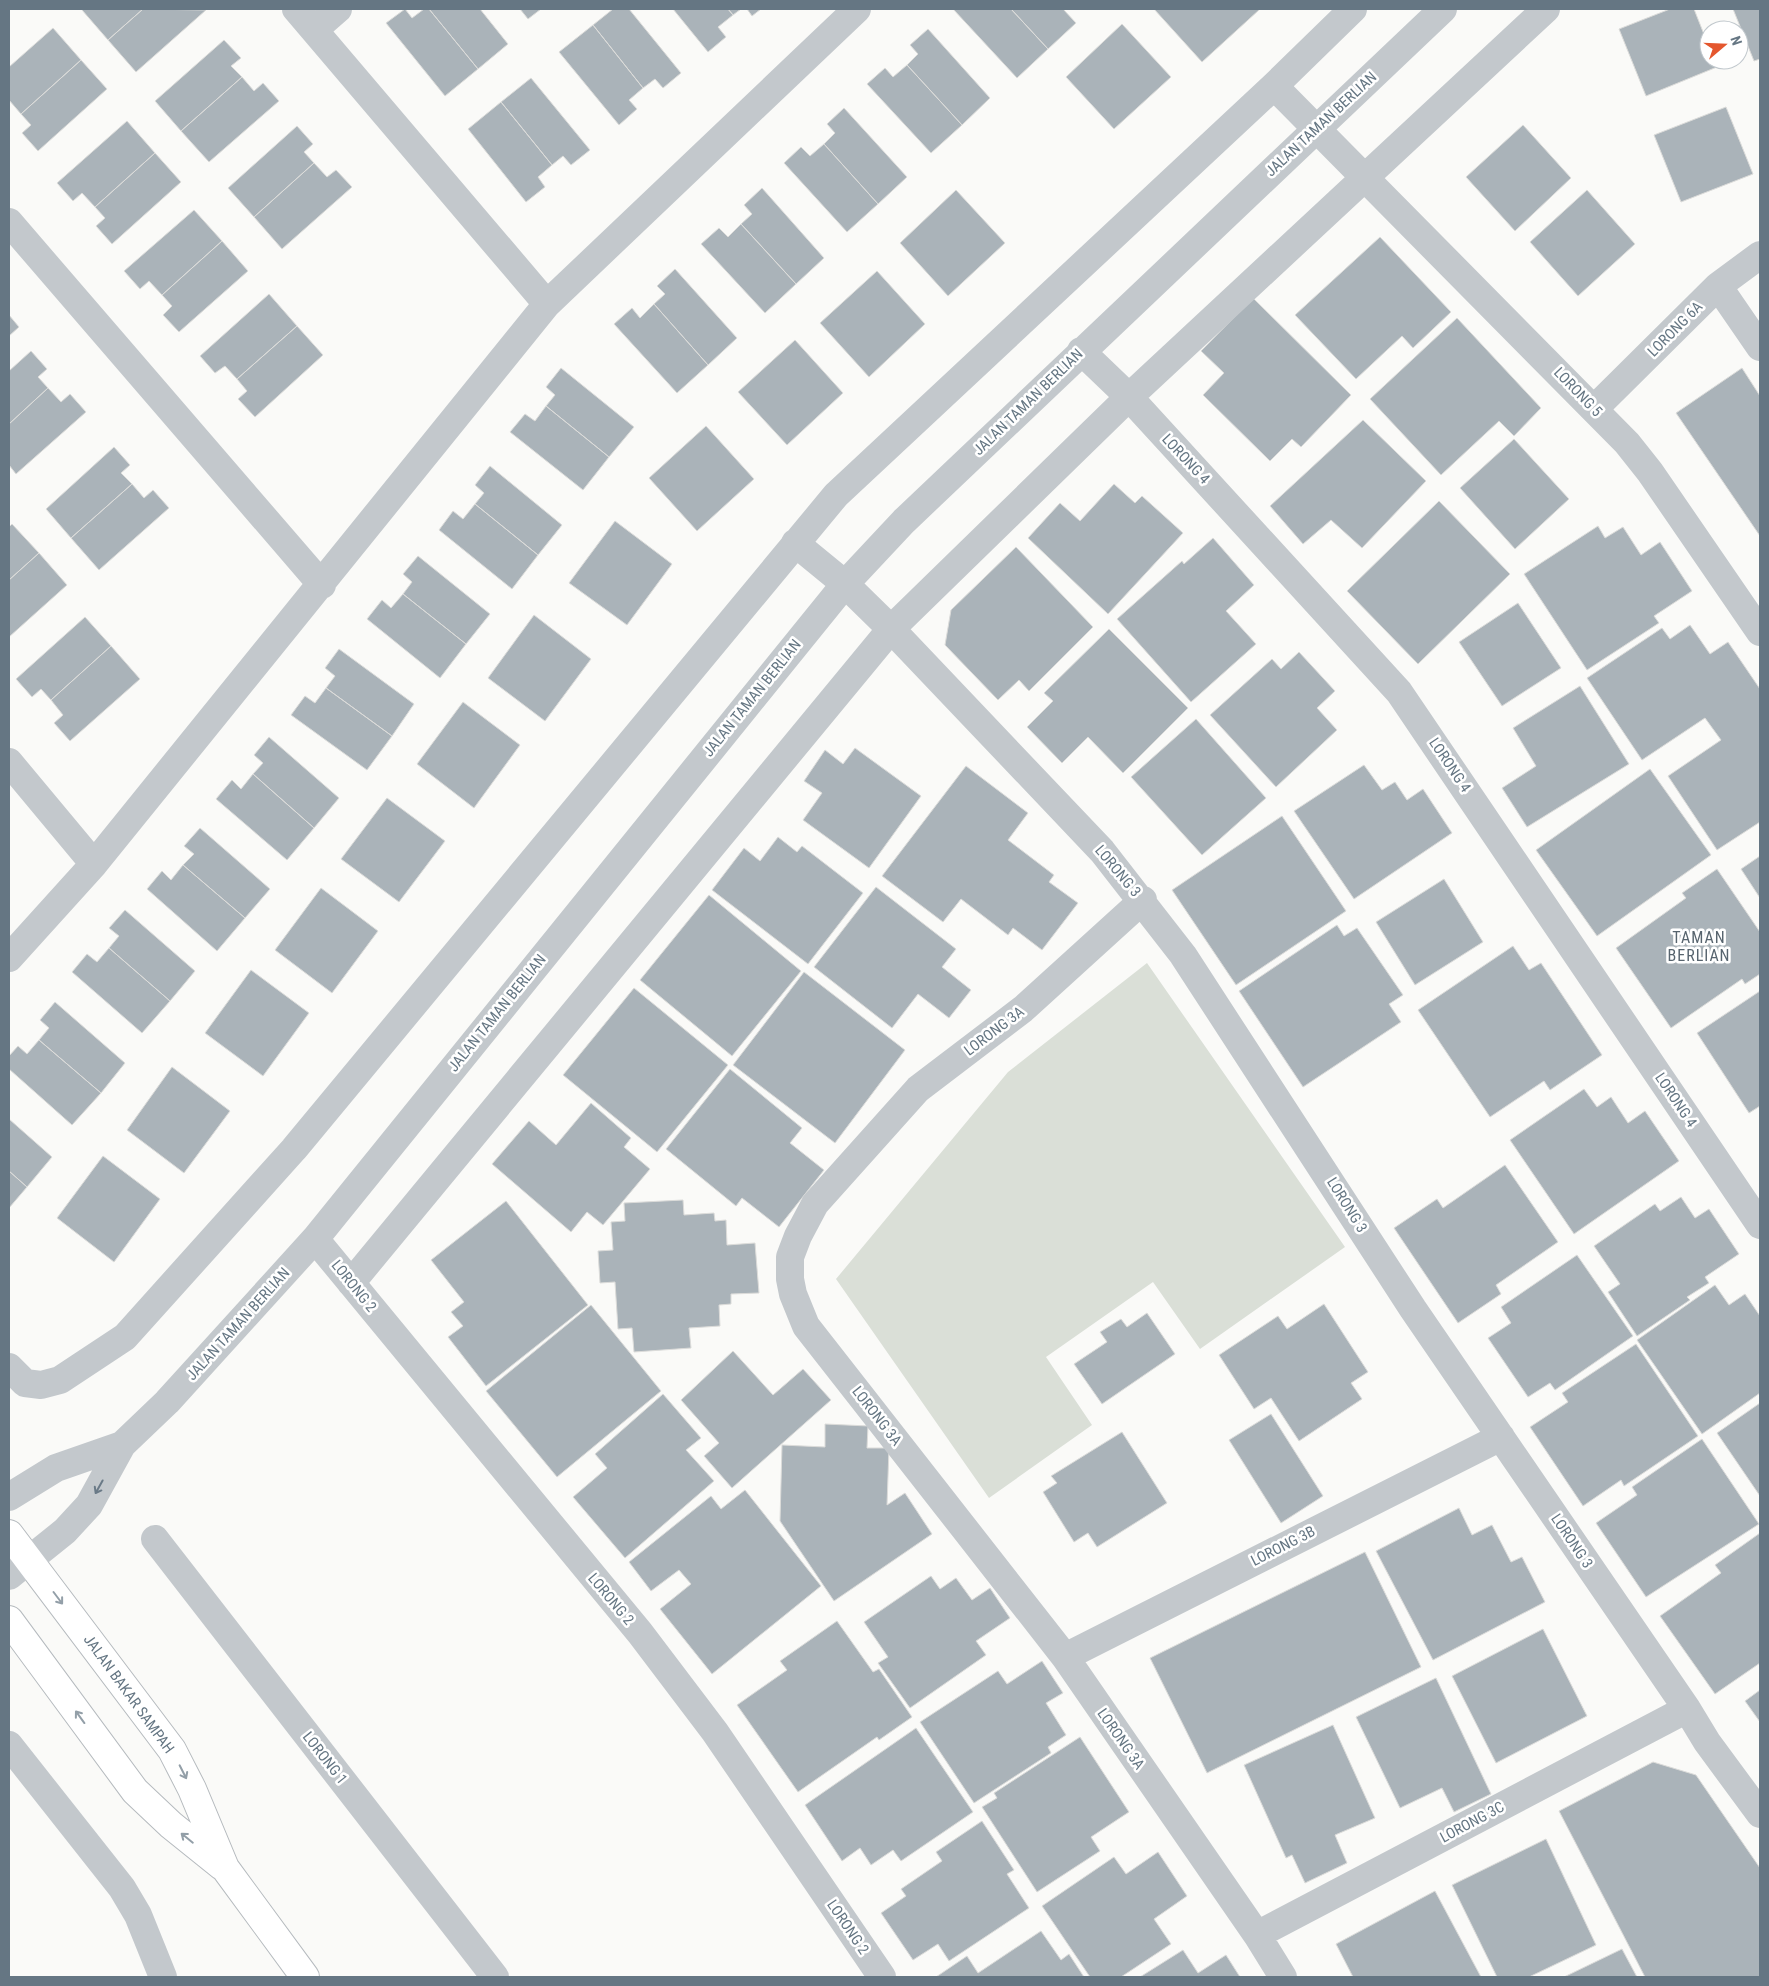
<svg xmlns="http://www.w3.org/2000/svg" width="1769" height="1986" font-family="'Roboto Condensed',sans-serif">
<rect width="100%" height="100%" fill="#fafaf8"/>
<path fill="#dadfd7" d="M 1147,963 L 1345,1247 L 1200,1349 L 1153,1282 L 1046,1357 L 1092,1425 L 989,1498 L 836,1279 L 1008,1072 Z"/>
<path fill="#aab3b9" stroke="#dcdcda" d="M 84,9 L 143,9 L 108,40 L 82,10 Z
M 143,9 L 206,10 L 136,72 L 108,40 Z
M 405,9 L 412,18 L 424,9 L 429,9 L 478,69 L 445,96 L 386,23 Z
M 429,9 L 480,9 L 508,44 L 478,69 Z
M 520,9 L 541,9 L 528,19 Z
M 613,9 L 629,9 L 681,73 L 663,88 L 655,79 L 643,88 L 593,25 Z
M 673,9 L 728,9 L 733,15 L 718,27 L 726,37 L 708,52 Z
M 728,9 L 741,9 L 733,15 Z
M 747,9 L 761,9 L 752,16 Z
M 953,9 L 1011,9 L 1048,49 L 1017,78 Z
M 1011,9 L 1063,9 L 1076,23 L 1048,49 Z
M 1154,9 L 1258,9 L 1259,10 L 1202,62 Z
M 1670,9 L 1694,9 L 1709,47 L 1709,60 L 1714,60 L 1717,67 L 1646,96 L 1619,29 Z
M 1733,9 L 1760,9 L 1760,59 L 1754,61 Z
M 1122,24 L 1171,77 L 1114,129 L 1066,77 Z
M 593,25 L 643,88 L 629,100 L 637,109 L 619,125 L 559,52 Z
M 53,28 L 81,60 L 21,114 L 9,100 L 9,67 Z
M 928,29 L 990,98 L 962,125 L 907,65 L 918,54 L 910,45 Z
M 224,40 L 241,58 L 231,66 L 242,77 L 181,131 L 155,101 Z
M 81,60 L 107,89 L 38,151 L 22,133 L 31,125 L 21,114 Z
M 907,65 L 962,125 L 931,153 L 867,84 L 885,68 L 893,77 Z
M 242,77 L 254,91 L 263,83 L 279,101 L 209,162 L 181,131 Z
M 531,78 L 590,150 L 571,165 L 563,156 L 552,165 L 501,102 Z
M 501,102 L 552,165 L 538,177 L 545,187 L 526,202 L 468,129 Z
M 1726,107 L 1753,174 L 1681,202 L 1654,135 Z
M 844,108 L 907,177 L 878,204 L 824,144 L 835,133 L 827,124 Z
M 127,121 L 155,153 L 95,207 L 82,193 L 73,201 L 57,183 Z
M 1523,125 L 1571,178 L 1515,231 L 1466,177 Z
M 297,126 L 313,144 L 304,152 L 314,163 L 254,217 L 228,188 Z
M 824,144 L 878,204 L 847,232 L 784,163 L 801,147 L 810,156 Z
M 155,153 L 181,182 L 112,244 L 96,226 L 105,218 L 95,207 Z
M 314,163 L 327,177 L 336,170 L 352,187 L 282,249 L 254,217 Z
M 762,188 L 824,258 L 796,284 L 741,224 L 752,214 L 744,205 Z
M 956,190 L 1005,243 L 948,296 L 900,243 Z
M 1587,190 L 1635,244 L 1578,296 L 1530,242 Z
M 194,210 L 222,241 L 162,295 L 149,281 L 140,289 L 124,271 Z
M 741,224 L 796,284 L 765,313 L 701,244 L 719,228 L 728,237 Z
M 1380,237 L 1451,312 L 1413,348 L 1402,336 L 1356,379 L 1295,315 Z
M 222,241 L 248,271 L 179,332 L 163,315 L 172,306 L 162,295 Z
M 675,269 L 737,338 L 708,365 L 654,304 L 665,294 L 657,286 Z
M 877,271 L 925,324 L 869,377 L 820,323 Z
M 269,294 L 297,326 L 237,379 L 225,366 L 215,373 L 200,356 Z
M 1253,298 L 1351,395 L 1301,447 L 1292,439 L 1270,461 L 1203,395 L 1224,373 L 1201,351 Z
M 654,304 L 708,365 L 677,393 L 614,324 L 632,308 L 640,318 Z
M 9,315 L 19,327 L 9,336 Z
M 1457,318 L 1541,408 L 1514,436 L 1499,421 L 1441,475 L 1370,399 Z
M 297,326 L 323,355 L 255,417 L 238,399 L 247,391 L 237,379 Z
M 795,340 L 843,393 L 787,445 L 738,392 Z
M 31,351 L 47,369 L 38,377 L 48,388 L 9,424 L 9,371 Z
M 561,368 L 634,427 L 609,457 L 546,406 L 555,395 L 546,387 Z
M 1742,368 L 1760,396 L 1760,536 L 1676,413 Z
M 48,388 L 61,402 L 70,394 L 86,412 L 16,474 L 9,465 L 9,424 Z
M 546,406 L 609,457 L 583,490 L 510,432 L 525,414 L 535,421 Z
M 1363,420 L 1426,481 L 1362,548 L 1331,520 L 1303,544 L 1270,506 Z
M 706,426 L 754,479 L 697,531 L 649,478 Z
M 1514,439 L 1569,499 L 1515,549 L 1460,488 Z
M 114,447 L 130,465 L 121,473 L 132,484 L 71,538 L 46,509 Z
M 490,466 L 562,525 L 538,555 L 475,504 L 484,493 L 475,485 Z
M 132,484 L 144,498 L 153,490 L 169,508 L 99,570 L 71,538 Z
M 1114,484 L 1135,503 L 1142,496 L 1183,533 L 1108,614 L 1028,538 L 1060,503 L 1080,521 Z
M 1439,501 L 1510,574 L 1418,664 L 1347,591 Z
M 475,504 L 538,555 L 512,589 L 439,530 L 453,511 L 463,519 Z
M 615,521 L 672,564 L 627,625 L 569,583 Z
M 12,524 L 39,553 L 9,580 L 9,527 Z
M 1598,526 L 1605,538 L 1623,527 L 1641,555 L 1660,542 L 1692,591 L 1654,616 L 1659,623 L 1587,670 L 1524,574 Z
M 1213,538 L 1254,585 L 1226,611 L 1256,644 L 1191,702 L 1117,619 L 1182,561 L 1184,564 Z
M 1016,547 L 1093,627 L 1029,691 L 1019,680 L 998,700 L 945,645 L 951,610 Z
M 39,553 L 67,585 L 9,637 L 9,580 Z
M 418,556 L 490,614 L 466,644 L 403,594 L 412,582 L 403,574 Z
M 403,594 L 466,644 L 440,678 L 367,619 L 382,600 L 391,608 Z
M 1518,603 L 1561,668 L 1502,706 L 1459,642 Z
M 534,615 L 591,659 L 545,721 L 488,678 Z
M 85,617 L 111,646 L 51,700 L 41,689 L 32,697 L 16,679 Z
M 1690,625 L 1710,654 L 1728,642 L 1760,689 L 1760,822 L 1717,850 L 1668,776 L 1721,740 L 1705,718 L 1642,760 L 1587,678 L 1662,628 L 1670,639 Z
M 1109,629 L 1188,708 L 1123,773 L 1088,737 L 1062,763 L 1027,727 L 1053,701 L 1044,693 Z
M 111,646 L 140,679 L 70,741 L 54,723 L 63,715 L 51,700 Z
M 339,649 L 414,704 L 392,736 L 326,688 L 335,676 L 325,668 Z
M 1299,652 L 1335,691 L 1317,708 L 1337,730 L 1276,787 L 1210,715 L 1272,659 L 1281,669 Z
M 1580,686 L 1629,764 L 1527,827 L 1502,788 L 1536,766 L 1513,728 Z
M 326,688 L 392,736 L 367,770 L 291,715 L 305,696 L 315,703 Z
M 463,702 L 520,745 L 474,808 L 417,764 Z
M 1196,719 L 1266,798 L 1202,855 L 1131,777 Z
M 269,737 L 339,798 L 314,828 L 253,774 L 263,763 L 254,755 Z
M 855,748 L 921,796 L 869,868 L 803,820 L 822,793 L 804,781 L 825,750 L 843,764 Z
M 1364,765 L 1382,790 L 1395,782 L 1407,800 L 1423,789 L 1452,833 L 1354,899 L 1294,811 Z
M 966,766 L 1028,813 L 1008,840 L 1054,875 L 1049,882 L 1078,903 L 1042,950 L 1013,928 L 1008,935 L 961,899 L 943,922 L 882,876 Z
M 1650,769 L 1711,855 L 1597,936 L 1536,850 Z
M 253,774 L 314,828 L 287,860 L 216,799 L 232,780 L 241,789 Z
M 387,798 L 445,841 L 399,902 L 341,859 Z
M 1282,816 L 1346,911 L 1236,985 L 1172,890 Z
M 200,828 L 270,889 L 245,918 L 183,865 L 194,854 L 184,846 Z
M 778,837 L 797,852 L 802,846 L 863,893 L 808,964 L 712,890 L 744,848 L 760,861 Z
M 1760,856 L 1760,898 L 1741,869 Z
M 183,865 L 245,918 L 217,951 L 147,889 L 162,871 L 171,880 Z
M 1717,869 L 1760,932 L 1760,974 L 1745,984 L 1742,979 L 1671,1028 L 1616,948 L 1686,898 L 1682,893 Z
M 1444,879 L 1483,942 L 1415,985 L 1376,922 Z
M 876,887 L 956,949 L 942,967 L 971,990 L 949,1018 L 918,994 L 892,1028 L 814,967 Z
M 321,888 L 378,931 L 332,993 L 275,950 Z
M 709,895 L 801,971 L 732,1056 L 640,980 Z
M 125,910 L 195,971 L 170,1001 L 109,948 L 119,936 L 109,928 Z
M 1337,925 L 1344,936 L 1357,928 L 1403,995 L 1389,1004 L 1401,1022 L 1303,1087 L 1239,991 Z
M 1513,946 L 1529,970 L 1541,963 L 1602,1055 L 1550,1090 L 1544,1081 L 1490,1117 L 1418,1010 Z
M 109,948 L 170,1001 L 142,1033 L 72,972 L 87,954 L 97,962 Z
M 251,970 L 309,1013 L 263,1076 L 205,1033 Z
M 804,972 L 905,1050 L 835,1143 L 733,1065 Z
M 634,988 L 728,1065 L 657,1152 L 563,1075 Z
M 1760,991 L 1760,1106 L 1749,1113 L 1697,1033 Z
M 55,1002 L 125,1063 L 101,1093 L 39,1040 L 49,1028 L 40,1020 Z
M 39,1040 L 101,1093 L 72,1125 L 9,1069 L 9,1056 L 18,1046 L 27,1054 Z
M 172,1067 L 230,1111 L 184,1173 L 127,1130 Z
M 730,1069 L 802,1128 L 790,1143 L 824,1170 L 779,1227 L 742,1198 L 736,1206 L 666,1149 Z
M 1584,1089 L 1597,1107 L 1611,1097 L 1628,1123 L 1645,1111 L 1679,1161 L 1574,1234 L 1510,1140 Z
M 591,1103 L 631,1138 L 624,1147 L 650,1169 L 603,1225 L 587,1212 L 571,1232 L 492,1164 L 529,1121 L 556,1145 Z
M 9,1119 L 52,1157 L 27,1187 L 9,1171 Z
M 103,1156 L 160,1199 L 114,1262 L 57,1218 Z
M 1505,1165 L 1558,1242 L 1496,1285 L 1501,1294 L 1458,1323 L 1394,1228 L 1437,1199 L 1443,1208 Z
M 9,1171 L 27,1187 L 9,1208 Z
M 1681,1197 L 1695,1218 L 1709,1209 L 1739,1254 L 1705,1277 L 1709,1283 L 1687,1297 L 1690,1300 L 1637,1336 L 1608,1292 L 1620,1284 L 1594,1246 L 1655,1204 L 1660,1211 Z
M 683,1200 L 684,1215 L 714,1213 L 715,1221 L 726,1220 L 727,1245 L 755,1243 L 759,1293 L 731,1294 L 731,1304 L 719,1305 L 720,1326 L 689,1328 L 691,1348 L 634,1352 L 632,1328 L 618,1329 L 615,1282 L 600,1283 L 598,1251 L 613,1250 L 611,1222 L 625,1221 L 624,1203 Z
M 506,1201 L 588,1305 L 486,1386 L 448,1337 L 463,1326 L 451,1312 L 464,1302 L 431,1260 Z
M 1577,1255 L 1633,1336 L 1555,1390 L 1550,1383 L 1528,1397 L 1488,1338 L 1511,1323 L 1501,1307 Z
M 1715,1285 L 1729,1305 L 1745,1294 L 1760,1316 L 1760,1393 L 1702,1434 L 1637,1340 Z
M 1324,1304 L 1368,1372 L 1351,1383 L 1362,1399 L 1299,1441 L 1271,1398 L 1254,1409 L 1219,1355 L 1278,1316 L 1287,1329 Z
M 591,1305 L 661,1391 L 557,1477 L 486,1391 Z
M 1147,1313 L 1175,1354 L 1102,1404 L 1074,1364 L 1107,1342 L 1100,1332 L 1121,1319 L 1127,1327 Z
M 1636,1344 L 1698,1436 L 1624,1486 L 1621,1480 L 1583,1506 L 1530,1427 L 1568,1402 L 1562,1393 Z
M 733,1351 L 773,1395 L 803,1369 L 831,1400 L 732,1488 L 704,1456 L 719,1443 L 681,1400 Z
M 663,1394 L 701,1438 L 686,1450 L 714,1481 L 625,1558 L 573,1497 L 607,1468 L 595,1454 Z
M 1760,1403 L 1760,1496 L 1717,1433 Z
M 1271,1414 L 1323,1496 L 1281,1523 L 1229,1440 Z
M 825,1424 L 868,1426 L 867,1448 L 889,1448 L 887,1505 L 905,1493 L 932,1534 L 834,1601 L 780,1521 L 782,1445 L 825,1447 Z
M 1122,1432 L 1167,1503 L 1097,1547 L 1088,1533 L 1074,1542 L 1043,1492 L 1057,1483 L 1051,1476 Z
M 1702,1439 L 1759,1524 L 1646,1597 L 1596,1523 L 1637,1495 L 1632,1487 Z
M 745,1490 L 821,1586 L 712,1674 L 660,1609 L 691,1584 L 679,1570 L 651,1591 L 629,1562 L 711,1496 L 721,1509 Z
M 1459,1508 L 1472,1535 L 1492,1525 L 1511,1562 L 1522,1557 L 1545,1602 L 1433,1660 L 1376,1551 Z
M 1760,1533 L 1760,1663 L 1715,1694 L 1660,1616 L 1721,1573 L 1715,1565 Z
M 1365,1552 L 1421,1667 L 1207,1773 L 1150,1658 Z
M 931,1576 L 940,1589 L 956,1578 L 972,1600 L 990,1588 L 1010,1618 L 976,1641 L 986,1655 L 910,1708 L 878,1663 L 888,1657 L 864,1622 Z
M 837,1621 L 873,1672 L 879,1669 L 912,1717 L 879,1740 L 877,1737 L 798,1792 L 737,1705 L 787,1670 L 780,1661 Z
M 1543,1629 L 1587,1716 L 1496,1763 L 1452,1676 Z
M 1042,1661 L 1063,1693 L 1046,1703 L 1066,1735 L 1048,1747 L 1051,1753 L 974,1803 L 920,1722 L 998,1671 L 1007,1684 Z
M 1436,1678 L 1491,1794 L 1454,1812 L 1442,1788 L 1400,1808 L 1356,1717 Z
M 1760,1690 L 1760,1722 L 1745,1701 Z
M 1333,1725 L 1375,1818 L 1335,1835 L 1347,1863 L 1305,1883 L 1292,1855 L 1286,1858 L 1244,1765 Z
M 916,1728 L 973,1812 L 901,1861 L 893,1850 L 871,1865 L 860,1848 L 842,1861 L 805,1805 Z
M 1080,1737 L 1129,1812 L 1091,1837 L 1100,1851 L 1037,1892 L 982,1807 L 997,1798 L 994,1793 Z
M 1653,1762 L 1696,1775 L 1760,1868 L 1760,1977 L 1645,1977 L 1559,1811 Z
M 982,1821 L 1014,1870 L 1007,1874 L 1029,1908 L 949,1961 L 938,1944 L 913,1960 L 881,1913 L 906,1896 L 901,1889 L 942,1861 L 936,1852 Z
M 1546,1839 L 1596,1945 L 1529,1977 L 1497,1977 L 1452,1885 Z
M 1158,1852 L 1187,1896 L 1154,1919 L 1171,1944 L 1121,1977 L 1090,1977 L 1042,1906 L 1114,1857 L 1126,1874 Z
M 1435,1891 L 1481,1977 L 1353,1977 L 1336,1944 Z
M 1041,1931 L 1061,1960 L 1069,1954 L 1084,1977 L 936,1977 L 967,1956 L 978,1973 Z
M 1622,1949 L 1637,1977 L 1564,1977 Z
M 1183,1950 L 1198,1973 L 1226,1955 L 1240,1977 L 1140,1977 Z"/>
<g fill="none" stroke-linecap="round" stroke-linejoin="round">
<defs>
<path id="major" d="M 9,1534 L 172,1750 L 192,1789 L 225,1868 L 305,1977
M 9,1620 L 135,1791 L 171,1825 L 222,1866"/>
</defs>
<use href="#major" stroke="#b5babe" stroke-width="30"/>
<path stroke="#c3c8cc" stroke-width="28" d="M 296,9 L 547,304
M 314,30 L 338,9
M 1274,86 L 1627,443 L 1650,472 L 1760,632
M 9,222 L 322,585
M 1718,286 L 1760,347
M 1081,351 L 1129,397 L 1399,692 L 1760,1225
M 1595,408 L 1718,286 L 1760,255
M 795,543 L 845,584 L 891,629 L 1102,851 L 1183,955 L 1413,1309 L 1687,1709 L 1707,1742 L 1760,1814
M 9,762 L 94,864
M 1143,900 L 1023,1009 L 918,1089 L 815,1204 L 798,1236 L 790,1257 L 790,1279 L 793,1294 L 806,1326 L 1065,1657 L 1257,1935 L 1283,1977
M 9,958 L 94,864 L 547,304 L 857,9
M 315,1239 L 640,1633 L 715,1732 L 882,1977
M 351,1283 L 891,629 L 1129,397 L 1546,9
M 9,1367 L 25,1383 L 41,1385 L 60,1380 L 125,1337 L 294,1149 L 836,495 L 1274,86 L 1353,9
M 9,1497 L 56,1468 L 122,1445
M 155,1539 L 495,1977
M 9,1576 L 65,1531 L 89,1505 L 122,1445 L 167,1402 L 315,1239 L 845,584 L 904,521 L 1443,9
M 1065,1657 L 1501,1437
M 9,1745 L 122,1888 L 138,1915 L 163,1977
M 1257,1935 L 1687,1709"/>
<use href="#major" stroke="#fff" stroke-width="28"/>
</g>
<defs><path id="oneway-shaft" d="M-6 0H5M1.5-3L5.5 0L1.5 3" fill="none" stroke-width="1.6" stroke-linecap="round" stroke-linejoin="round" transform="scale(1.25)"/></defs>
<use stroke="#6a7a87" href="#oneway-shaft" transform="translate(99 1487) rotate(119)"/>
<g stroke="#939fa8">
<use href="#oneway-shaft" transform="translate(58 1598) rotate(53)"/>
<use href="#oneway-shaft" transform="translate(80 1717) rotate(-126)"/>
<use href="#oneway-shaft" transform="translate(183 1772) rotate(63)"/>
<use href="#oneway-shaft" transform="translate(187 1838) rotate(-141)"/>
</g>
<g text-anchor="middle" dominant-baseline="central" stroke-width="5" stroke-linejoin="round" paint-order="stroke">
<g font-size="15" fill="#657683" stroke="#fff">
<text transform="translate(1321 124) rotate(-43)">JALAN TAMAN BERLIAN</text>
<text transform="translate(1675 329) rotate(-45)">LORONG 6A</text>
<text transform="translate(1578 392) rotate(46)">LORONG 5</text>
<text transform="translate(1028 402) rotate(-44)">JALAN TAMAN BERLIAN</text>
<text transform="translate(1186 459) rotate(47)">LORONG 4</text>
<text transform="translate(752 698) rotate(-51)">JALAN TAMAN BERLIAN</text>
<text transform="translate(1450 765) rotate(56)">LORONG 4</text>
<text transform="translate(1118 871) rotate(50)">LORONG 3</text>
<text transform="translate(497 1013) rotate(-51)">JALAN TAMAN BERLIAN</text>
<text transform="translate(994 1031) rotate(-37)">LORONG 3A</text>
<text transform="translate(1676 1100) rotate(56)">LORONG 4</text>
<text transform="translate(1347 1205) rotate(58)">LORONG 3</text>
<text transform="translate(354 1286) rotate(51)">LORONG 2</text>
<text transform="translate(238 1324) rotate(-48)">JALAN TAMAN BERLIAN</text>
<text transform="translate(877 1416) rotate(52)">LORONG 3A</text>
<text transform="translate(1572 1541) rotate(56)">LORONG 3</text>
<text transform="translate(1283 1546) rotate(-27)">LORONG 3B</text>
<text transform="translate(611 1599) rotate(50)">LORONG 2</text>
<text transform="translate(129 1694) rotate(54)">JALAN BAKAR SAMPAH</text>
<text transform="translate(1121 1739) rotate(55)">LORONG 3A</text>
<text transform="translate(325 1758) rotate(52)">LORONG 1</text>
<text transform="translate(1472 1822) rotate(-28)">LORONG 3C</text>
<text transform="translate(848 1927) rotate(56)">LORONG 2</text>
</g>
<g font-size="16" letter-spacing="1" fill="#57646e" stroke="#fff">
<text x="1699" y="937">TAMAN<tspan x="1699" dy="18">BERLIAN</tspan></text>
</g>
</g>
<rect width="1769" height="1986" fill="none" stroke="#657683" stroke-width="20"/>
<g transform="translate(1724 45) rotate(71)"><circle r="24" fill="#ffffff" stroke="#c1c8cd"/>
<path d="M0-4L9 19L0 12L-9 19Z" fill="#e4572e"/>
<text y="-8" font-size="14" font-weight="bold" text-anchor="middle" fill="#657683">N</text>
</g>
</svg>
